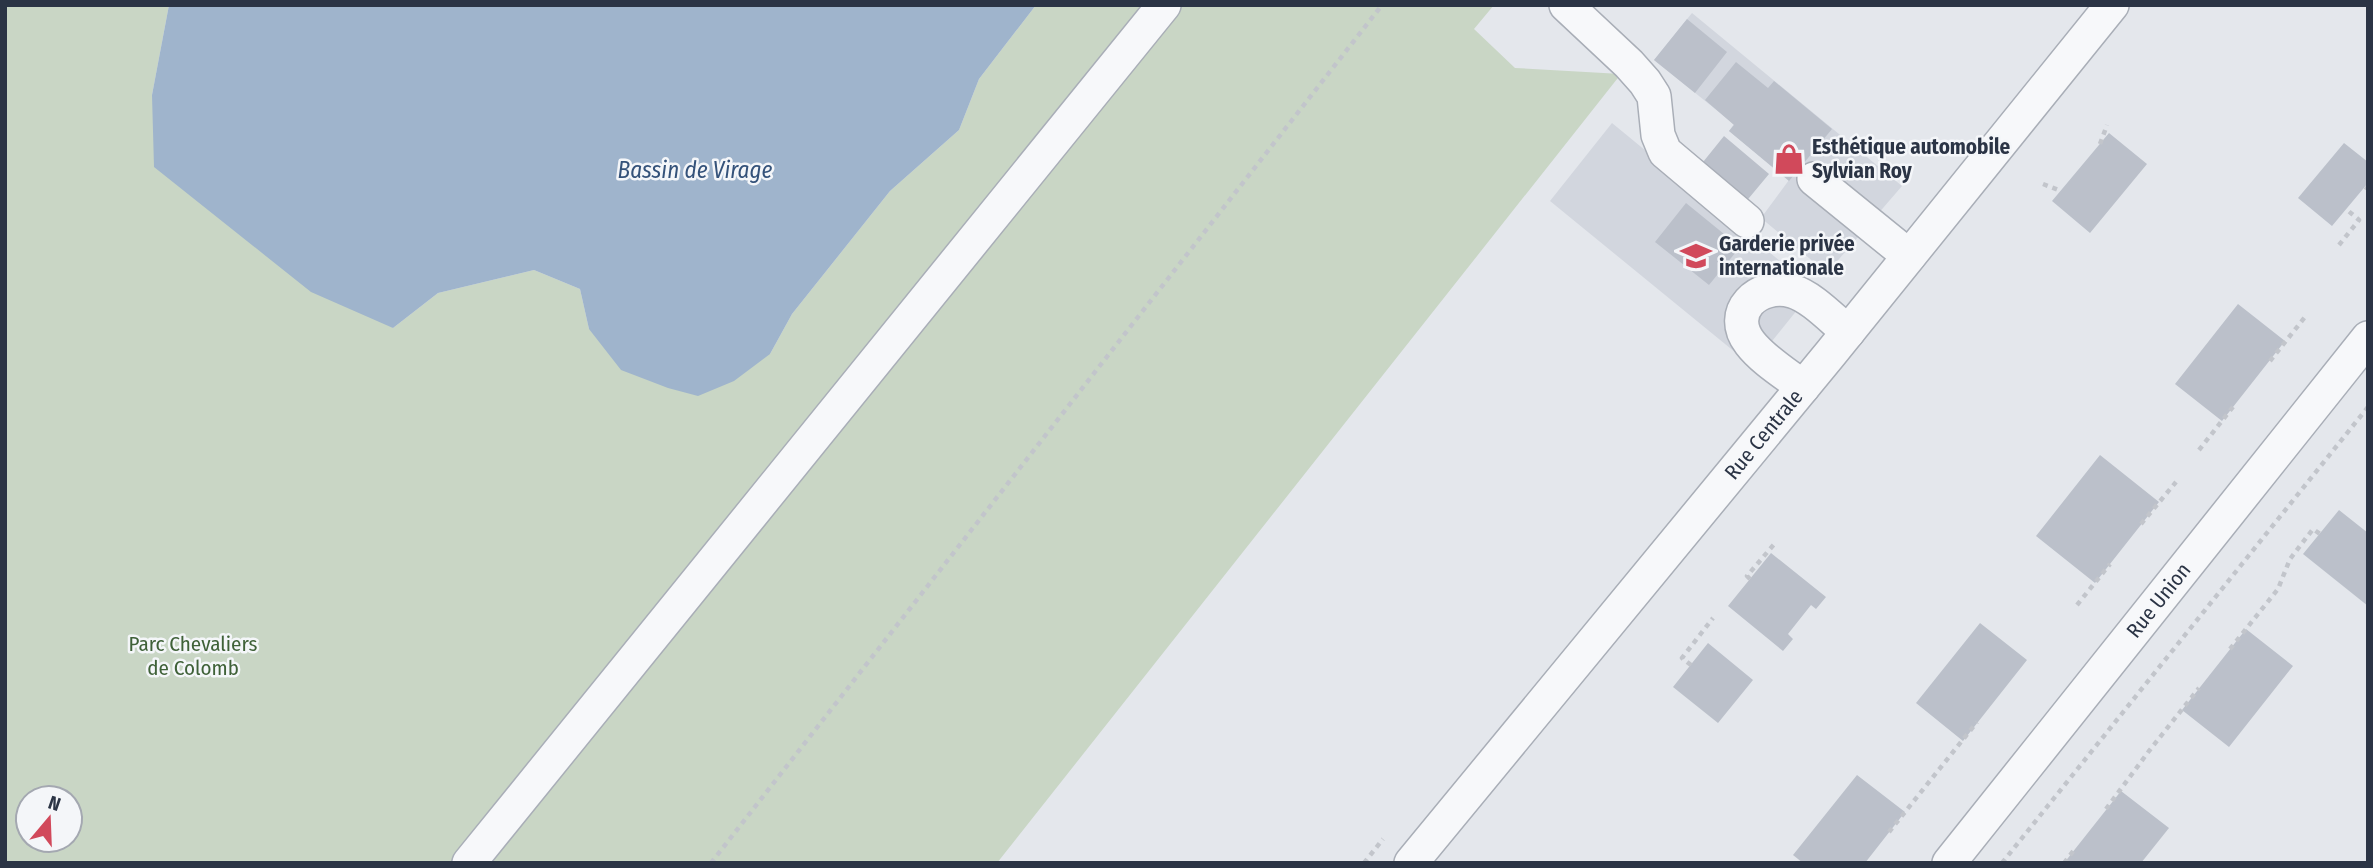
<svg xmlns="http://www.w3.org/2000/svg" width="2373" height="868" font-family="'Fira Sans Condensed',sans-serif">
<rect width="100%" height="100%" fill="#e4e7ec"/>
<path fill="#d2d6de" d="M 1692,13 L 1902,186 L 1827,273 L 1761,218 L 1789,180 L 1729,131 L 1734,124 L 1654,60 Z
M 1612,123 L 1814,289 L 1752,366 L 1550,201 Z"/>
<path fill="#c9d6c5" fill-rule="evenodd" d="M 5,5 L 169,5 L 152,95 L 393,328 L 438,293 L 534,270 L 580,289 L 589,329 L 770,354 L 792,314 L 890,191 L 959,130 L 979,79 L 1036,5 L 1494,5 L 1474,29 L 1515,68 L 1621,74 L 997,863 L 5,863 ZM 28,798 L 70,798 L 70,840 L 28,840 Z"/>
<path fill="#9fb4cc" d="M 169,5 L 1036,5 L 979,79 L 959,130 L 890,191 L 792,314 L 770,354 L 734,381 L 698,396 L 668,388 L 621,370 L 589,329 L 580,289 L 534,270 L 438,293 L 393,328 L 311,292 L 154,167 L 152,95 Z"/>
<path fill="#bbc0ca" d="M 1687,19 L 1727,52 L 1695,93 L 1654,60 Z
M 1736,62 L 1768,88 L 1774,81 L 1832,129 L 1789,181 L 1729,131 L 1734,125 L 1705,100 Z
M 2109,133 L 2147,164 L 2090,233 L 2052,201 Z
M 1724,136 L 1769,174 L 1744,204 L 1699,167 Z
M 2344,143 L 2368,162 L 2368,183 L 2332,226 L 2298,198 Z
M 1686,203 L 1740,247 L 1709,285 L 1655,242 Z
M 2238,304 L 2285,341 L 2222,421 L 2175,384 Z
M 2100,455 L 2159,502 L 2095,583 L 2036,536 Z
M 2339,510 L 2368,533 L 2368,606 L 2303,554 Z
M 1771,553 L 1826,597 L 1816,609 L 1811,605 L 1788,634 L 1793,639 L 1783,651 L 1728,606 Z
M 1980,623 L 2027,660 L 1963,741 L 1916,703 Z
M 2246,629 L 2293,666 L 2229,747 L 2182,710 Z
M 1708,643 L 1753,680 L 1718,723 L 1673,687 Z
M 1857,775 L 1905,812 L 1865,863 L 1803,863 L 1793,855 Z
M 2121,791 L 2169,828 L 2141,863 L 2064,863 Z"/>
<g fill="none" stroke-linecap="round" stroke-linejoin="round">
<defs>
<g id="minor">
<path d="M 1566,5 L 1629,64 L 1645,82 L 1654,96 L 1658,135 L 1665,152 L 1747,221"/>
<path d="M 1814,179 L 1909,256"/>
<path d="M 1803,387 C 1786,374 1763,360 1750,343 C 1726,312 1758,282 1792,291 C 1812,297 1832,319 1848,332"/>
<path d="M 469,863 L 1164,5"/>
<path id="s1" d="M 1411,863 L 1831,353 L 2112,5"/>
<path id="s2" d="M 1949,863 L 2368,338"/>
</g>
</defs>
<use href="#minor" stroke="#a9aeb7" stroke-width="36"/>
<path stroke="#c2c5cb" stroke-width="4.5" stroke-dasharray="5 5" stroke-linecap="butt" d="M 2100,144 L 2107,125
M 2043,184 L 2061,191
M 2365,187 L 2368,189
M 2339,245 L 2359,220 L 2346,209
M 2270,361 L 2305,317
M 2199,450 L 2236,403
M 2141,524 L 2176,482
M 1750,579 L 1747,576 L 1776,542
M 2077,605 L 2110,564
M 2230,649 L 2278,589 L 2290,559 L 2313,529 L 2320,534
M 1691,665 L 1682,658 L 1713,618
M 2106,809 L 2149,751 L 2199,688
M 1889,832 L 1977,722
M 711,863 L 1382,5
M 1364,863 L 1383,839
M 2002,863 L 2368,407
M 2064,863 L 2074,850"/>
<use href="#minor" stroke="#f7f8fa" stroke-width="33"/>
</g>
<defs>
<symbol id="shop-bare" viewBox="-9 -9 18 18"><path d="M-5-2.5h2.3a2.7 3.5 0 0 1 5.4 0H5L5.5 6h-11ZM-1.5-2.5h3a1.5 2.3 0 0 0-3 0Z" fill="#d1495b" stroke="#f4f6f9" stroke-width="2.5" paint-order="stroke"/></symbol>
<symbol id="school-bare" viewBox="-9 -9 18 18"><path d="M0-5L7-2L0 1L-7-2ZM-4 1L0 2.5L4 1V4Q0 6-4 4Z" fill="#d1495b" stroke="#f4f6f9" stroke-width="2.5" paint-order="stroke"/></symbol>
</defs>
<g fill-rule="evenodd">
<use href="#shop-bare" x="1767" y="137" width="44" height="44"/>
<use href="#school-bare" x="1674" y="234" width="44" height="44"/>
</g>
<g text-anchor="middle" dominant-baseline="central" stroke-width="5" stroke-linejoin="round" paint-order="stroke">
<g font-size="21" font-weight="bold" fill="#2b3445" stroke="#f4f6f9" text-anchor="start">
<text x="1812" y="147">Esthétique automobile<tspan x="1812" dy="24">Sylvian Roy</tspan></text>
<text x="1719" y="244">Garderie privée<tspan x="1719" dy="24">internationale</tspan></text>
</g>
<g font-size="21" fill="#2b3445" stroke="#f4f6f9">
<text stroke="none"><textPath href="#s1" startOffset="555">Rue Centrale</textPath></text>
<text stroke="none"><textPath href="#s2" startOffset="336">Rue Union</textPath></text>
</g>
<g font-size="21" fill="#3f6138" stroke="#f4f6f9">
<text x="193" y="644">Parc Chevaliers<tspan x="193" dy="24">de Colomb</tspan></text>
</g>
<g font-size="23" font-style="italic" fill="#34527a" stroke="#f4f6f9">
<text x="695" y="170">Bassin de Virage</text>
</g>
</g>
<rect width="2373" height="868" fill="none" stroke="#2b3445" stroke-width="14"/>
<g transform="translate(49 819) rotate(19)"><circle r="33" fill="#f4f6f9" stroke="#a4a8b1" stroke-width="2"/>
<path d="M0-5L12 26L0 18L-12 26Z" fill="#d1495b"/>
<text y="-10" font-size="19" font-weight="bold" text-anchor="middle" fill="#2b3445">N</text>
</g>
</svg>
